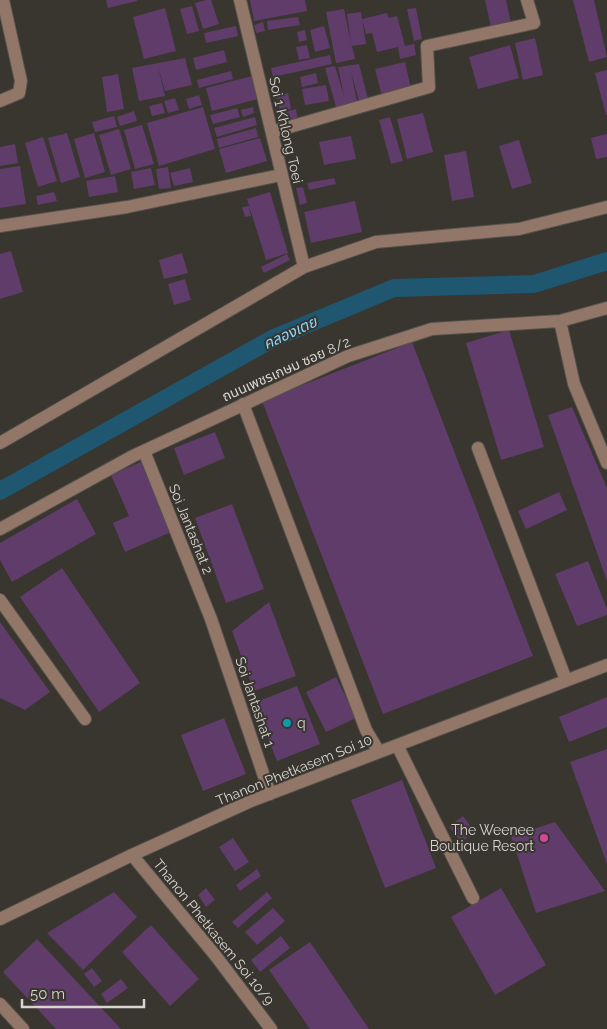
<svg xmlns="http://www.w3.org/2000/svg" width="607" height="1029" font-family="Raleway,'Noto Sans Thai',sans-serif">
<rect width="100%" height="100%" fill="#39352f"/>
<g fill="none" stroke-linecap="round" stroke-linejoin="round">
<path stroke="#1e576f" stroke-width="18" d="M 0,491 L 274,338 L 394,288 L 534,284 L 607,261"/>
</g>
<path fill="#603c6b" d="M 106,0 L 137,0 L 137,1 L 108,8 Z
M 206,0 L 211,0 L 219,24 L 203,29 L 195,3 Z
M 250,0 L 305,0 L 307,11 L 254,21 Z
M 485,0 L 506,0 L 512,28 L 492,32 Z
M 573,0 L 594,0 L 607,57 L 589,62 Z
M 192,6 L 199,31 L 187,34 L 180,9 Z
M 165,8 L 176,51 L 144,59 L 133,17 Z
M 416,8 L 422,39 L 414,41 L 407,9 Z
M 344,9 L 351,44 L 347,14 L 361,12 L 366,44 L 352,46 L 355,59 L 336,63 L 326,12 Z
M 387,13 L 389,18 L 397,16 L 405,46 L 414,44 L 416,55 L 400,59 L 398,47 L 377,52 L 372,33 L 366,34 L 362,19 Z
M 298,17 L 300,25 L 268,30 L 267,21 Z
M 263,22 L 265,31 L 256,33 L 254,25 Z
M 236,26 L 238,36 L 206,43 L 204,33 Z
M 324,26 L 330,48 L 315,52 L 310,30 Z
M 305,30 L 307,40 L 299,42 L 297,32 Z
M 535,38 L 543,75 L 523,80 L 515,43 Z
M 307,45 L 310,58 L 299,60 L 296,47 Z
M 510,45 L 519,78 L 478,89 L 469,57 Z
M 224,50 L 227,62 L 196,70 L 193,58 Z
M 330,55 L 332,64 L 273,77 L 271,68 Z
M 185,58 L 192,85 L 165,91 L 158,66 L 165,96 L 139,101 L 132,68 Z
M 405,62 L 411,89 L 382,96 L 375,69 Z
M 359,64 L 368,99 L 359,101 L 351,72 L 357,101 L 336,107 L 325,68 L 335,66 L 344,96 L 338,67 Z
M 607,70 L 607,115 L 606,115 L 595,73 Z
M 231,71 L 233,79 L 199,88 L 197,80 Z
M 316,73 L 318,83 L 302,87 L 300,77 Z
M 118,74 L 124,109 L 107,112 L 102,77 Z
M 252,76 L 258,99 L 212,111 L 206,88 Z
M 326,85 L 329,101 L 305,105 L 302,89 Z
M 288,93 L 291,109 L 280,112 L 277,96 Z
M 199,95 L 202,105 L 189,109 L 186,99 Z
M 175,98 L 179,110 L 168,113 L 164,101 Z
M 162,103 L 165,113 L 152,116 L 149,106 Z
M 203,107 L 215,149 L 159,166 L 147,123 Z
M 253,107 L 254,113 L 243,117 L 241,110 Z
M 237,108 L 240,117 L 213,124 L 210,115 Z
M 296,109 L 298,121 L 283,125 L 281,113 Z
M 134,111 L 137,121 L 120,126 L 117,117 Z
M 423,113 L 433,152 L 407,159 L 397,119 Z
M 114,116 L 117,127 L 95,132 L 92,122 Z
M 255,117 L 257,125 L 217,137 L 214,128 Z
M 390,117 L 403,161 L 391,164 L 379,120 Z
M 142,125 L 154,164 L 135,169 L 124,130 Z
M 256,128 L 258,137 L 219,148 L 217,139 Z
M 119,129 L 131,169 L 111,175 L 99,135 Z
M 67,133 L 80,177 L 61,183 L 48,138 Z
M 94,133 L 105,172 L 85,178 L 74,139 Z
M 607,134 L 607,157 L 596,159 L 591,138 Z
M 351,136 L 356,159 L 324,165 L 319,142 Z
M 43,137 L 57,181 L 38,187 L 25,143 Z
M 260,138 L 267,161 L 226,173 L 219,149 Z
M 519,140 L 532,183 L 512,189 L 499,146 Z
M 15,144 L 18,163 L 0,166 L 0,147 Z
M 466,151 L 474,197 L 452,201 L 444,155 Z
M 20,166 L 26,204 L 0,208 L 0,169 Z
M 168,167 L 171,188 L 159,189 L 156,169 Z
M 151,168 L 155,185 L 134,189 L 131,172 Z
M 190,168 L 193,182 L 174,186 L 170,173 Z
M 115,176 L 118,192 L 89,197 L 86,181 Z
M 334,178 L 336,184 L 309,190 L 307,183 Z
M 303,187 L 307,203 L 300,205 L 296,188 Z
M 54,192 L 57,201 L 38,205 L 36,196 Z
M 270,192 L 288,253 L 266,260 L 247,199 Z
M 355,201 L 362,232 L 311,243 L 304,212 Z
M 249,206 L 251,216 L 245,217 L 242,207 Z
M 11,251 L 23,292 L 0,299 L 0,254 Z
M 182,253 L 188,273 L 164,279 L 159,260 Z
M 287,254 L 290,260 L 264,273 L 261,267 Z
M 185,279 L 191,300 L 174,305 L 168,284 Z
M 509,330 L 544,447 L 501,460 L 466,343 Z
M 412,342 L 533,656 L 383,714 L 262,401 Z
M 572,407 L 607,488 L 607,581 L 548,415 Z
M 215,432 L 225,458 L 184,475 L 174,448 Z
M 141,462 L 171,532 L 125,552 L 113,523 L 129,516 L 111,475 Z
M 559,492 L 567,510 L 526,529 L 518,511 Z
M 77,499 L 96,534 L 12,582 L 0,560 L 0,543 Z
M 232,504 L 264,589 L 226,603 L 195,518 Z
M 588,561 L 607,609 L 607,615 L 577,626 L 555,574 Z
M 62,568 L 140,683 L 99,712 L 20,597 Z
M 269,602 L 296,676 L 254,691 L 232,631 Z
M 0,622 L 50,692 L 25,710 L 0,698 Z
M 336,677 L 356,718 L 326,732 L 306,692 Z
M 297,686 L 320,744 L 277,761 L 254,703 Z
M 607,697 L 607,727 L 569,742 L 559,717 Z
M 224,718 L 246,774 L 203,791 L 181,735 Z
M 607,749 L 607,864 L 570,762 Z
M 402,780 L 436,868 L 385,888 L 351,800 Z
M 463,816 L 475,832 L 461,842 L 449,826 Z
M 555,822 L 605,891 L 536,913 L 511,836 Z
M 233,838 L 249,862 L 235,871 L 219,847 Z
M 257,869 L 261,876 L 240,891 L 236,885 Z
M 206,888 L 215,900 L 206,907 L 198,895 Z
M 501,888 L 546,965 L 495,995 L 451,917 Z
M 114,892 L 137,917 L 83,970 L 47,933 Z
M 267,892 L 272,898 L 238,928 L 232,922 Z
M 273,908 L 285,921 L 257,945 L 245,932 Z
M 151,925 L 199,979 L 170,1006 L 122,952 Z
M 281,936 L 290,948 L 260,972 L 251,960 Z
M 37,939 L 121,1029 L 56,1029 L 3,972 Z
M 310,942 L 369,1029 L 310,1029 L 269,970 Z
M 92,968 L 102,981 L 94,987 L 84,974 Z
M 121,979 L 128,988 L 107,1003 L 101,994 Z"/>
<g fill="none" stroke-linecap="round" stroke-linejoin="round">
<defs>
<path id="minor" d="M 240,0 L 304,267
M 0,101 L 19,93 L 21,81 L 3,0
M 272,132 L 429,87 L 427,46 L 534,23 L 527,0
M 0,226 L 127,207 L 281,175
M 560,321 L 574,384 L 607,463
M 243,404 L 366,730 L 379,752
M 0,443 L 304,267 L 376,242 L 519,229 L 607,207
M 478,448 L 566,680
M 144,451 L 211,619 L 270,794
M 0,529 L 133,456 L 348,356 L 432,329 L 560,321 L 607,308
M 0,600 L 85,719
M 397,745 L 473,898
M 132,855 L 215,955 L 271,1029
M 0,919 L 132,855 L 251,801 L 607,665
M 0,1004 L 23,1029"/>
</defs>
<use href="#minor" stroke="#56524c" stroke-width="14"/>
<use href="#minor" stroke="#927769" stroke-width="12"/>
</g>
<circle fill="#0f9aa8" stroke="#39352f" stroke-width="2" cx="287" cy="723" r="5"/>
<circle fill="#d1479c" stroke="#39352f" stroke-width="2" cx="544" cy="838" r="5"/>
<g text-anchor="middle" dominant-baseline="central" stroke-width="4" stroke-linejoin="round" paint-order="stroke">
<g font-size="14" fill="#d8d5d1" stroke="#39352f">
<text transform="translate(286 130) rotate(77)">Soi 1 Khlong Toei</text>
<text transform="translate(286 369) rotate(-24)">ถนนเพชรเกษม ซอย 8/2</text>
<text transform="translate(191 529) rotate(68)">Soi Jantashat 2</text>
<text transform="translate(255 702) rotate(71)">Soi Jantashat 1</text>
<text transform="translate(294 770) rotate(-22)">Thanon Phetkasem Soi 10</text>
<text transform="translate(214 932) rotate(51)">Thanon Phetkasem Soi 10/9</text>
</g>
<g font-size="14" fill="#d8d5d1" stroke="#39352f" text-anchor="start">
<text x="297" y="723">q</text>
<text x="534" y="830" text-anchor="end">The Weenee<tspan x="534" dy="16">Boutique Resort</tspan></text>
</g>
<g font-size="15" font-style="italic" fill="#88d8fe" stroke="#39352f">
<text transform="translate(290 333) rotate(-25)">คลองเตย</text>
</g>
</g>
<path d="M22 999v8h122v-8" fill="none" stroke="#d8d5d1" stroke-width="2.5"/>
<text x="30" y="999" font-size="15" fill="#d8d5d1" stroke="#39352f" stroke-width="4" paint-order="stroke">50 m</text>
</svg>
